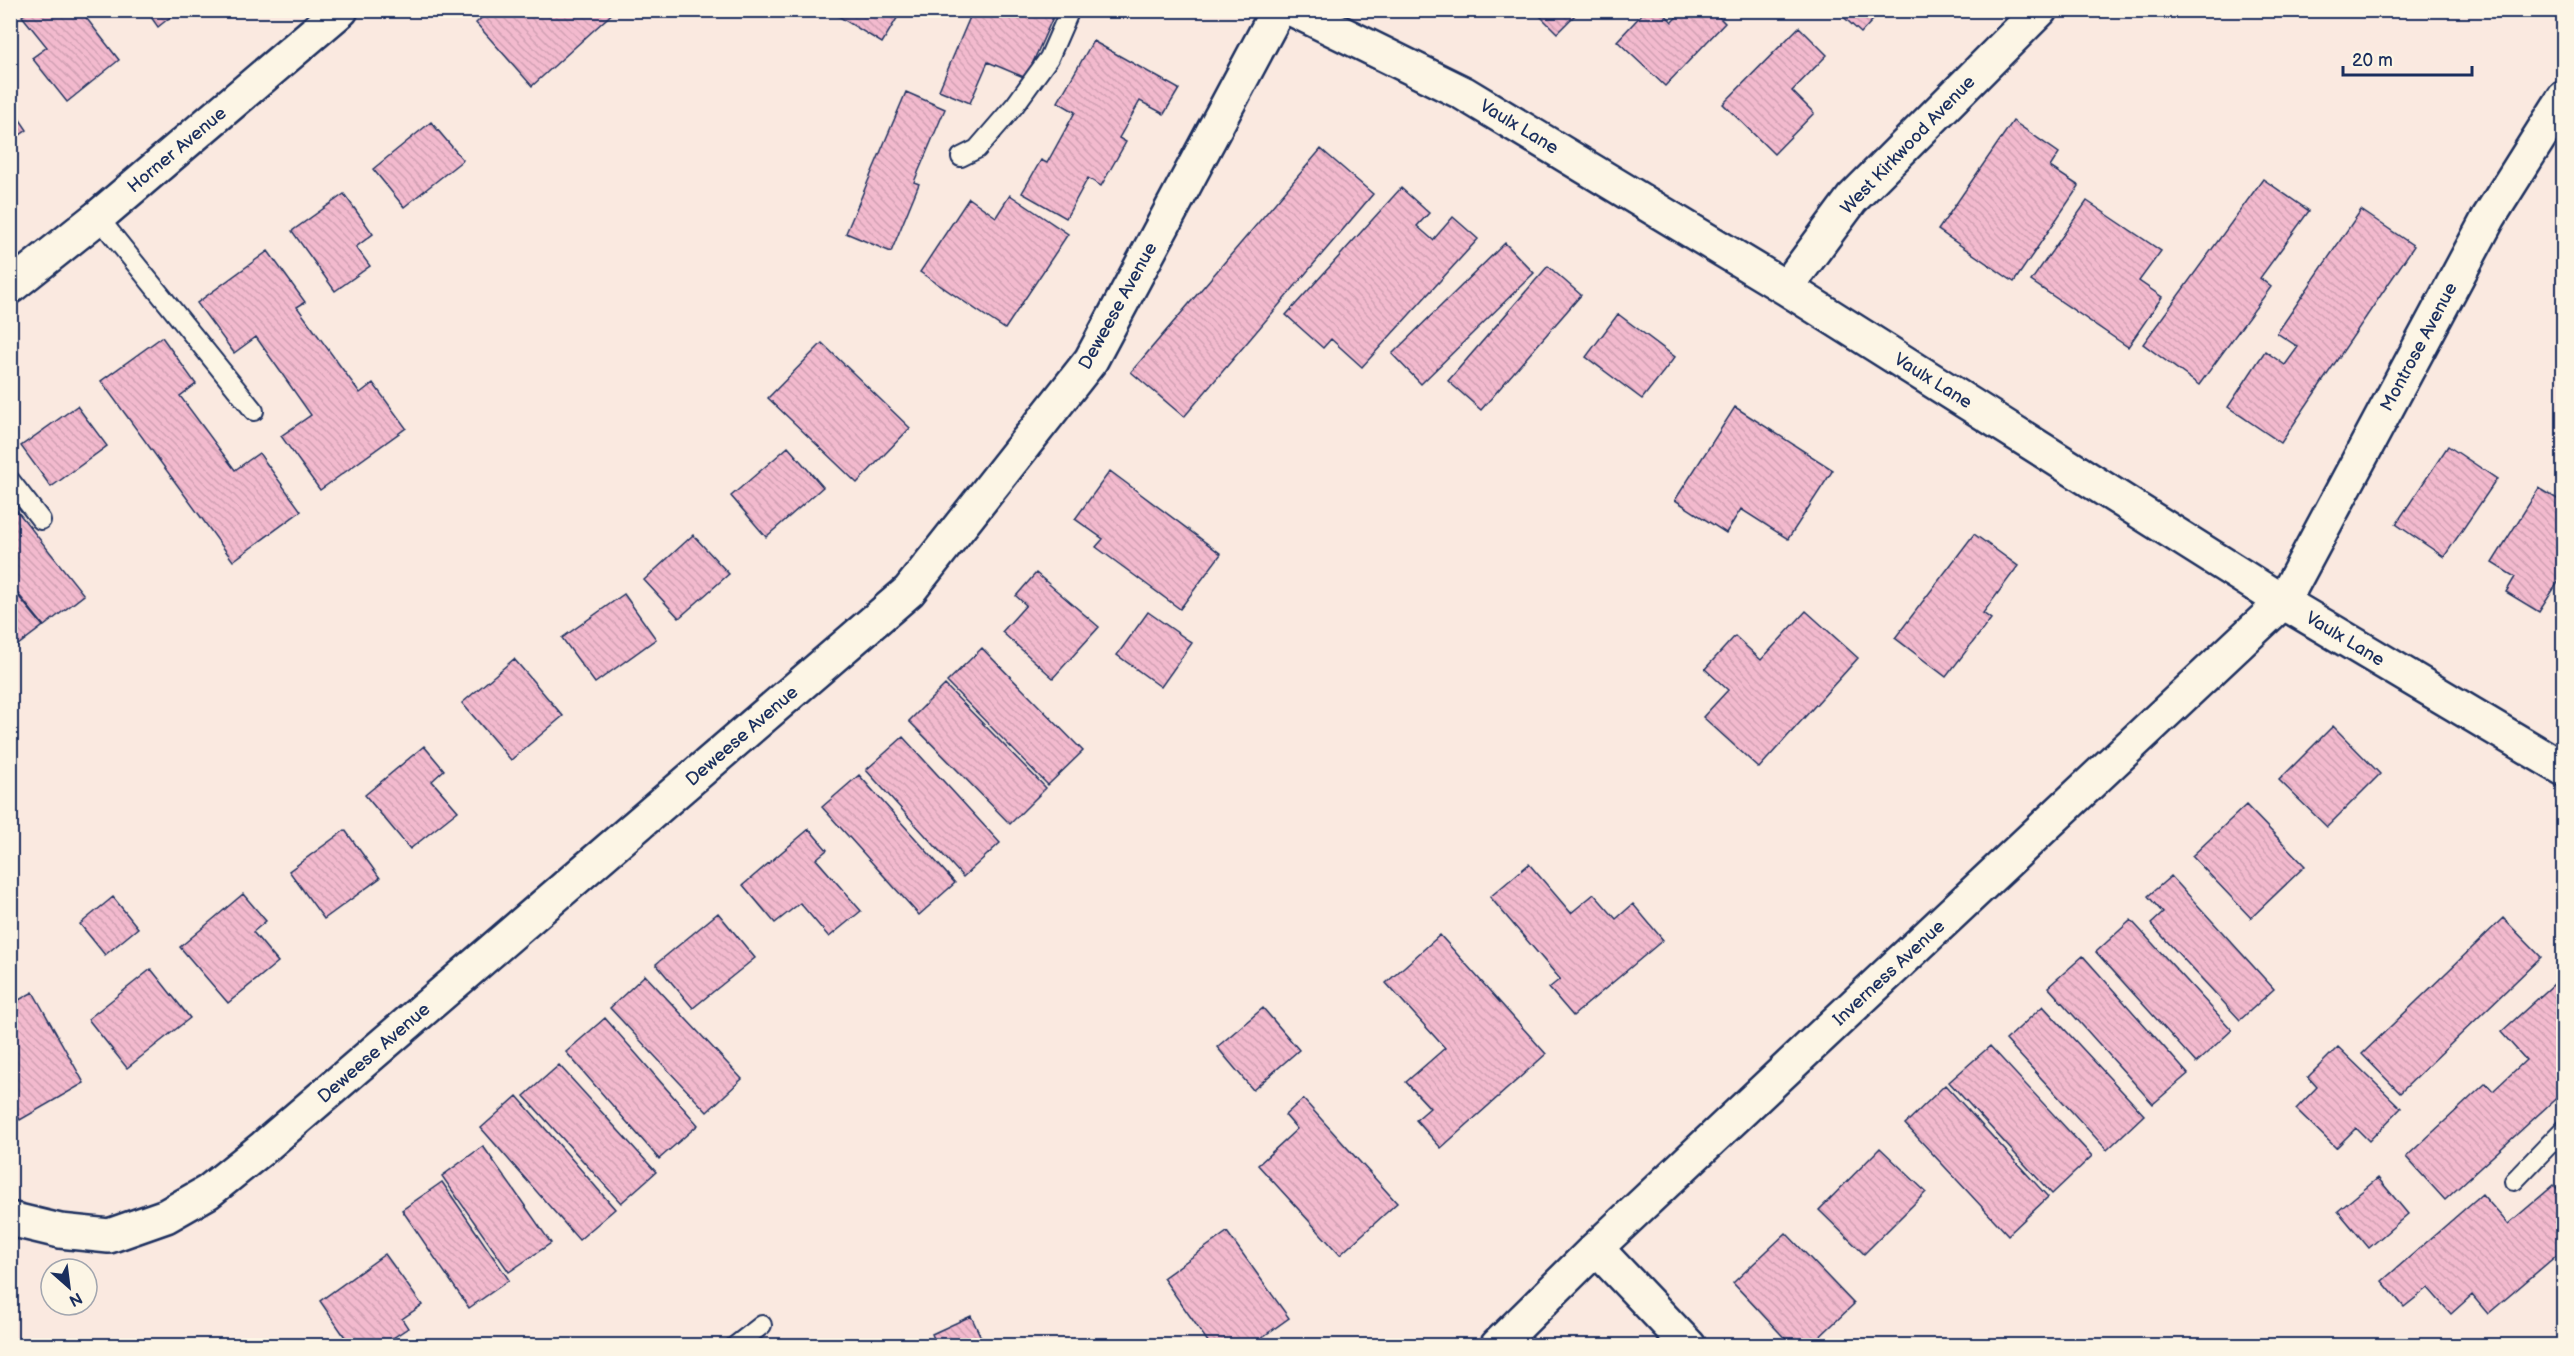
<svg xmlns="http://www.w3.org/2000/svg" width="2574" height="1356" font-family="'Balsamiq Sans',sans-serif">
<defs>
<pattern id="building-back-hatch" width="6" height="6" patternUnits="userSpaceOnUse" patternTransform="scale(1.5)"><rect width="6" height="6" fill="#f3bace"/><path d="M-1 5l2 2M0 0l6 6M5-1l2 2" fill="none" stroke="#d0a0b3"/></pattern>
</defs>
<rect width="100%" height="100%" fill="#fae9e0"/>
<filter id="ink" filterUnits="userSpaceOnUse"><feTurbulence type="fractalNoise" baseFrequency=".0167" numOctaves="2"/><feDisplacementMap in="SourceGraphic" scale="12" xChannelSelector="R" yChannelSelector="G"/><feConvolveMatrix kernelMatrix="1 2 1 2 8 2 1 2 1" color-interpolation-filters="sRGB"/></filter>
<g filter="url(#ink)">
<path fill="url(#building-back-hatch)" stroke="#1b2f5e" stroke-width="1.5" d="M 29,10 L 80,10 L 119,60 L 67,102 L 32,58 L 47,47 L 22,16 Z
M 146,10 L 179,10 L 158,27 Z
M 490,10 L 616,10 L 532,86 L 476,23 Z
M 841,10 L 902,10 L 882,43 L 838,16 Z
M 973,10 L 1000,10 L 1018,18 L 1021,10 L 1038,10 L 1053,17 L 1026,78 L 988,62 L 970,103 L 939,90 Z
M 1534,10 L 1580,10 L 1557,33 Z
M 1646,10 L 1661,10 L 1672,22 L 1683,10 L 1712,10 L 1725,23 L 1665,86 L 1617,41 Z
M 1836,10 L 1882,10 L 1861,33 Z
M 1799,27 L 1827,55 L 1792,91 L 1814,113 L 1774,154 L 1723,104 Z
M 1093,41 L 1179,89 L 1164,114 L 1140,101 L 1119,138 L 1126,142 L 1101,186 L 1088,178 L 1066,218 L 1022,193 L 1041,160 L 1047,163 L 1075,112 L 1058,102 Z
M 906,92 L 945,109 L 914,182 L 919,184 L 891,252 L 846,233 Z
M 10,105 L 27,130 L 10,142 Z
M 2013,121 L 2059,153 L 2050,167 L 2079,186 L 2014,282 L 1938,230 Z
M 431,122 L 463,160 L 404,207 L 373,169 Z
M 1321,149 L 1373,194 L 1184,417 L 1131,372 Z
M 2263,179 L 2309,211 L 2260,278 L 2271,287 L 2199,385 L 2143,344 Z
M 1401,188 L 1429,213 L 1417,226 L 1433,240 L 1453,217 L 1478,239 L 1362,367 L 1331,339 L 1323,348 L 1286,315 Z
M 344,194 L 373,234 L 356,247 L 370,266 L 335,291 L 292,231 Z
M 1010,195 L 1068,234 L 1005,329 L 920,272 L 969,198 L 996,217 Z
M 2087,201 L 2161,251 L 2139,281 L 2162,297 L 2128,347 L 2031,281 Z
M 2361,210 L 2414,246 L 2281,443 L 2228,407 L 2265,351 L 2285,365 L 2298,347 L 2277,333 Z
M 1505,243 L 1534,273 L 1421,384 L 1392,354 Z
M 268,251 L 305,302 L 297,307 L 360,393 L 373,383 L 406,428 L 320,490 L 281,436 L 311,415 L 256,337 L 234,353 L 197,303 Z
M 1548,266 L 1581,295 L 1481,410 L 1448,381 Z
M 1618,314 L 1675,357 L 1642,399 L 1586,357 Z
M 162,337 L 196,384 L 180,396 L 235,470 L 259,453 L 301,511 L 233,561 L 101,381 Z
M 822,343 L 910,428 L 857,483 L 768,398 Z
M 77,406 L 107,446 L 51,487 L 21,446 Z
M 1735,407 L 1833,470 L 1788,539 L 1741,509 L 1726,533 L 1675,500 Z
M 2448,446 L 2497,479 L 2444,557 L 2396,524 Z
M 788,447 L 823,487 L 766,537 L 731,496 Z
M 1110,471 L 1221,554 L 1180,609 L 1096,547 L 1103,539 L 1075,519 Z
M 2539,488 L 2564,503 L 2564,573 L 2539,612 L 2506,592 L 2515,577 L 2492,563 Z
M 10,502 L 84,595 L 44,626 L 10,584 Z
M 1974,534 L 2018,566 L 1983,613 L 1991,619 L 1946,677 L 1895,638 Z
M 693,535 L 729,574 L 679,618 L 644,580 Z
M 1036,573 L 1099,627 L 1053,678 L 1002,632 L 1026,605 L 1016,596 Z
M 10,586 L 43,626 L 10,651 Z
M 624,594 L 656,639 L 595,683 L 562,638 Z
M 1806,611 L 1858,658 L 1759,768 L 1703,717 L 1728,690 L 1705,669 L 1735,636 L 1761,660 Z
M 1148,612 L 1192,643 L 1161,687 L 1117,655 Z
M 982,648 L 1083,751 L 1048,785 L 947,682 Z
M 514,659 L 563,716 L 511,760 L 462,703 Z
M 945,685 L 1046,788 L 1010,824 L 909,721 Z
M 2333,726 L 2380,774 L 2327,827 L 2279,780 Z
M 903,737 L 1000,843 L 963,877 L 866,770 Z
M 424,746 L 444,770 L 432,781 L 458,811 L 410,849 L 365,795 Z
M 859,775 L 955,883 L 919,915 L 822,807 Z
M 2246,805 L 2305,866 L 2251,918 L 2192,856 Z
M 809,829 L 827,850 L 816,859 L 861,911 L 829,937 L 800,903 L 775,923 L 743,885 Z
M 345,830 L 380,878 L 324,919 L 289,871 Z
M 1529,864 L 1571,913 L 1594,894 L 1616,919 L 1633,904 L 1663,940 L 1573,1016 L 1549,988 L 1560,979 L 1490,897 Z
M 2171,876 L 2274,989 L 2240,1020 L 2151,924 L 2163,913 L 2148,896 Z
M 243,894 L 266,921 L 253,932 L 278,962 L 228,1003 L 180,947 Z
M 113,897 L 138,928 L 105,955 L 80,924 Z
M 718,913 L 755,958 L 693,1008 L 656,964 Z
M 2503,918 L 2541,957 L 2400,1093 L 2362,1054 Z
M 2131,920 L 2232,1030 L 2196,1063 L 2096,952 Z
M 1440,935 L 1546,1054 L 1441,1148 L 1416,1120 L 1430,1108 L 1406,1082 L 1445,1048 L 1386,983 Z
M 2083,956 L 2188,1074 L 2153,1104 L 2048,987 Z
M 151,969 L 190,1018 L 127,1068 L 88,1019 Z
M 645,975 L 742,1079 L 707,1112 L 610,1008 Z
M 2564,975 L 2564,1091 L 2445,1200 L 2406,1157 L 2486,1083 L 2493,1091 L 2526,1060 L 2501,1032 Z
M 33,992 L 84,1083 L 20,1120 L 10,1103 L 10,1005 Z
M 2043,1006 L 2144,1115 L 2107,1150 L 2006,1040 Z
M 1263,1008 L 1299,1050 L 1253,1090 L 1217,1047 Z
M 605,1018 L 698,1125 L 659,1159 L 566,1052 Z
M 1990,1046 L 2092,1156 L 2052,1194 L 1949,1082 Z
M 2338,1047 L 2401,1108 L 2369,1141 L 2356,1128 L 2336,1148 L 2296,1109 L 2317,1087 L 2308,1077 Z
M 559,1065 L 656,1172 L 621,1203 L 524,1096 Z
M 1945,1085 L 2048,1197 L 2008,1235 L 1905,1124 Z
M 517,1096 L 615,1209 L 579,1240 L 481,1128 Z
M 1303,1099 L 1397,1203 L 1340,1255 L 1258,1165 L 1297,1129 L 1285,1115 Z
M 483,1146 L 551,1243 L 509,1272 L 442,1176 Z
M 1880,1148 L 1926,1192 L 1864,1254 L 1819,1210 Z
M 2378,1178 L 2408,1214 L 2369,1248 L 2338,1211 Z
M 442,1182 L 509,1280 L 469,1308 L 402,1210 Z
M 2554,1185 L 2564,1195 L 2564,1249 L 2488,1314 L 2472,1295 L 2451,1314 L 2428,1288 L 2404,1307 L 2382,1281 L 2482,1194 L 2508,1224 Z
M 1227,1232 L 1289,1318 L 1250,1346 L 1211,1346 L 1163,1278 Z
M 1786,1233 L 1854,1304 L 1810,1346 L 1792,1346 L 1733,1283 Z
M 385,1254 L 422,1305 L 402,1319 L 408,1328 L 387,1342 L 390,1346 L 351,1346 L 320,1301 Z
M 971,1316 L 985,1346 L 937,1346 L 932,1334 Z"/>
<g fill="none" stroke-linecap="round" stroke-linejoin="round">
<defs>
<path id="lane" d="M 961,157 L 977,149 L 1015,105 L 1049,58 L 1070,10
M 98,217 L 254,411
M 10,480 L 41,520
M 2514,1181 L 2564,1129
M 735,1346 L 762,1325"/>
<path id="street" d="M 1294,10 L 1463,93 L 1786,288 L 2283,602 L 2564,769
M 10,287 L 98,217 L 341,10
M 1786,288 L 1852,199 L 2040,10
M 10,1219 L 60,1231 L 109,1236 L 166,1216 L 208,1192 L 264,1147 L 909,591 L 1091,360 L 1278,10
M 1596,1248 L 1689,1346
M 1497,1346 L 1596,1248 L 2283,602 L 2489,217 L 2564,98"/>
</defs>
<use href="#lane" stroke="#1b2f5e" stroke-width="22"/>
<use href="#street" stroke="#1b2f5e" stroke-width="38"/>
<use href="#lane" stroke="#fcf5e5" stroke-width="18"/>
<use href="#street" stroke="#fcf5e5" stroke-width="33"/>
</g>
</g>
<g text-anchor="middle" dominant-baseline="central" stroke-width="5" stroke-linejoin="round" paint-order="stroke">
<g font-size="18" fill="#1b2f5e" stroke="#fcf5e5">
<text transform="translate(1519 127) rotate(31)">Vaulx Lane</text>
<text transform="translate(1908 145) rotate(-46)">West Kirkwood Avenue</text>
<text transform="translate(177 150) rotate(-40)">Horner Avenue</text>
<text transform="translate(1118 306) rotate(-61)">Deweese Avenue</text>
<text transform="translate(2419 347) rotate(-62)">Montrose Avenue</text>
<text transform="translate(1933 381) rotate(32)">Vaulx Lane</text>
<text transform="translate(2345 639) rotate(31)">Vaulx Lane</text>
<text transform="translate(742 736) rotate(-41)">Deweese Avenue</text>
<text transform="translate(1889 973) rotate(-43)">Inverness Avenue</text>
<text transform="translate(374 1053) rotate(-41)">Deweese Avenue</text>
</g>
</g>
<rect width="2574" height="1356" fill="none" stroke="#fcf5e5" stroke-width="36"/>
<rect x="18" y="18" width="2538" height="1320" fill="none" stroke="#1b2f5e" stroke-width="2" filter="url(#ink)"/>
<g transform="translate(69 1287) rotate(152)"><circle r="28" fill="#fcf5e5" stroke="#a2a6af" stroke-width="1.5"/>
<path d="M0-4.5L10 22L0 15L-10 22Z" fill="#1b2f5e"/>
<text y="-9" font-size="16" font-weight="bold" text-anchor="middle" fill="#1b2f5e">N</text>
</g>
<path d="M2343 66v9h129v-9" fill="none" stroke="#1b2f5e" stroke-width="3"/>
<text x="2352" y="66" font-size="18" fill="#1b2f5e" stroke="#fcf5e5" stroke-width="4.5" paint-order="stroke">20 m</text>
</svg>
